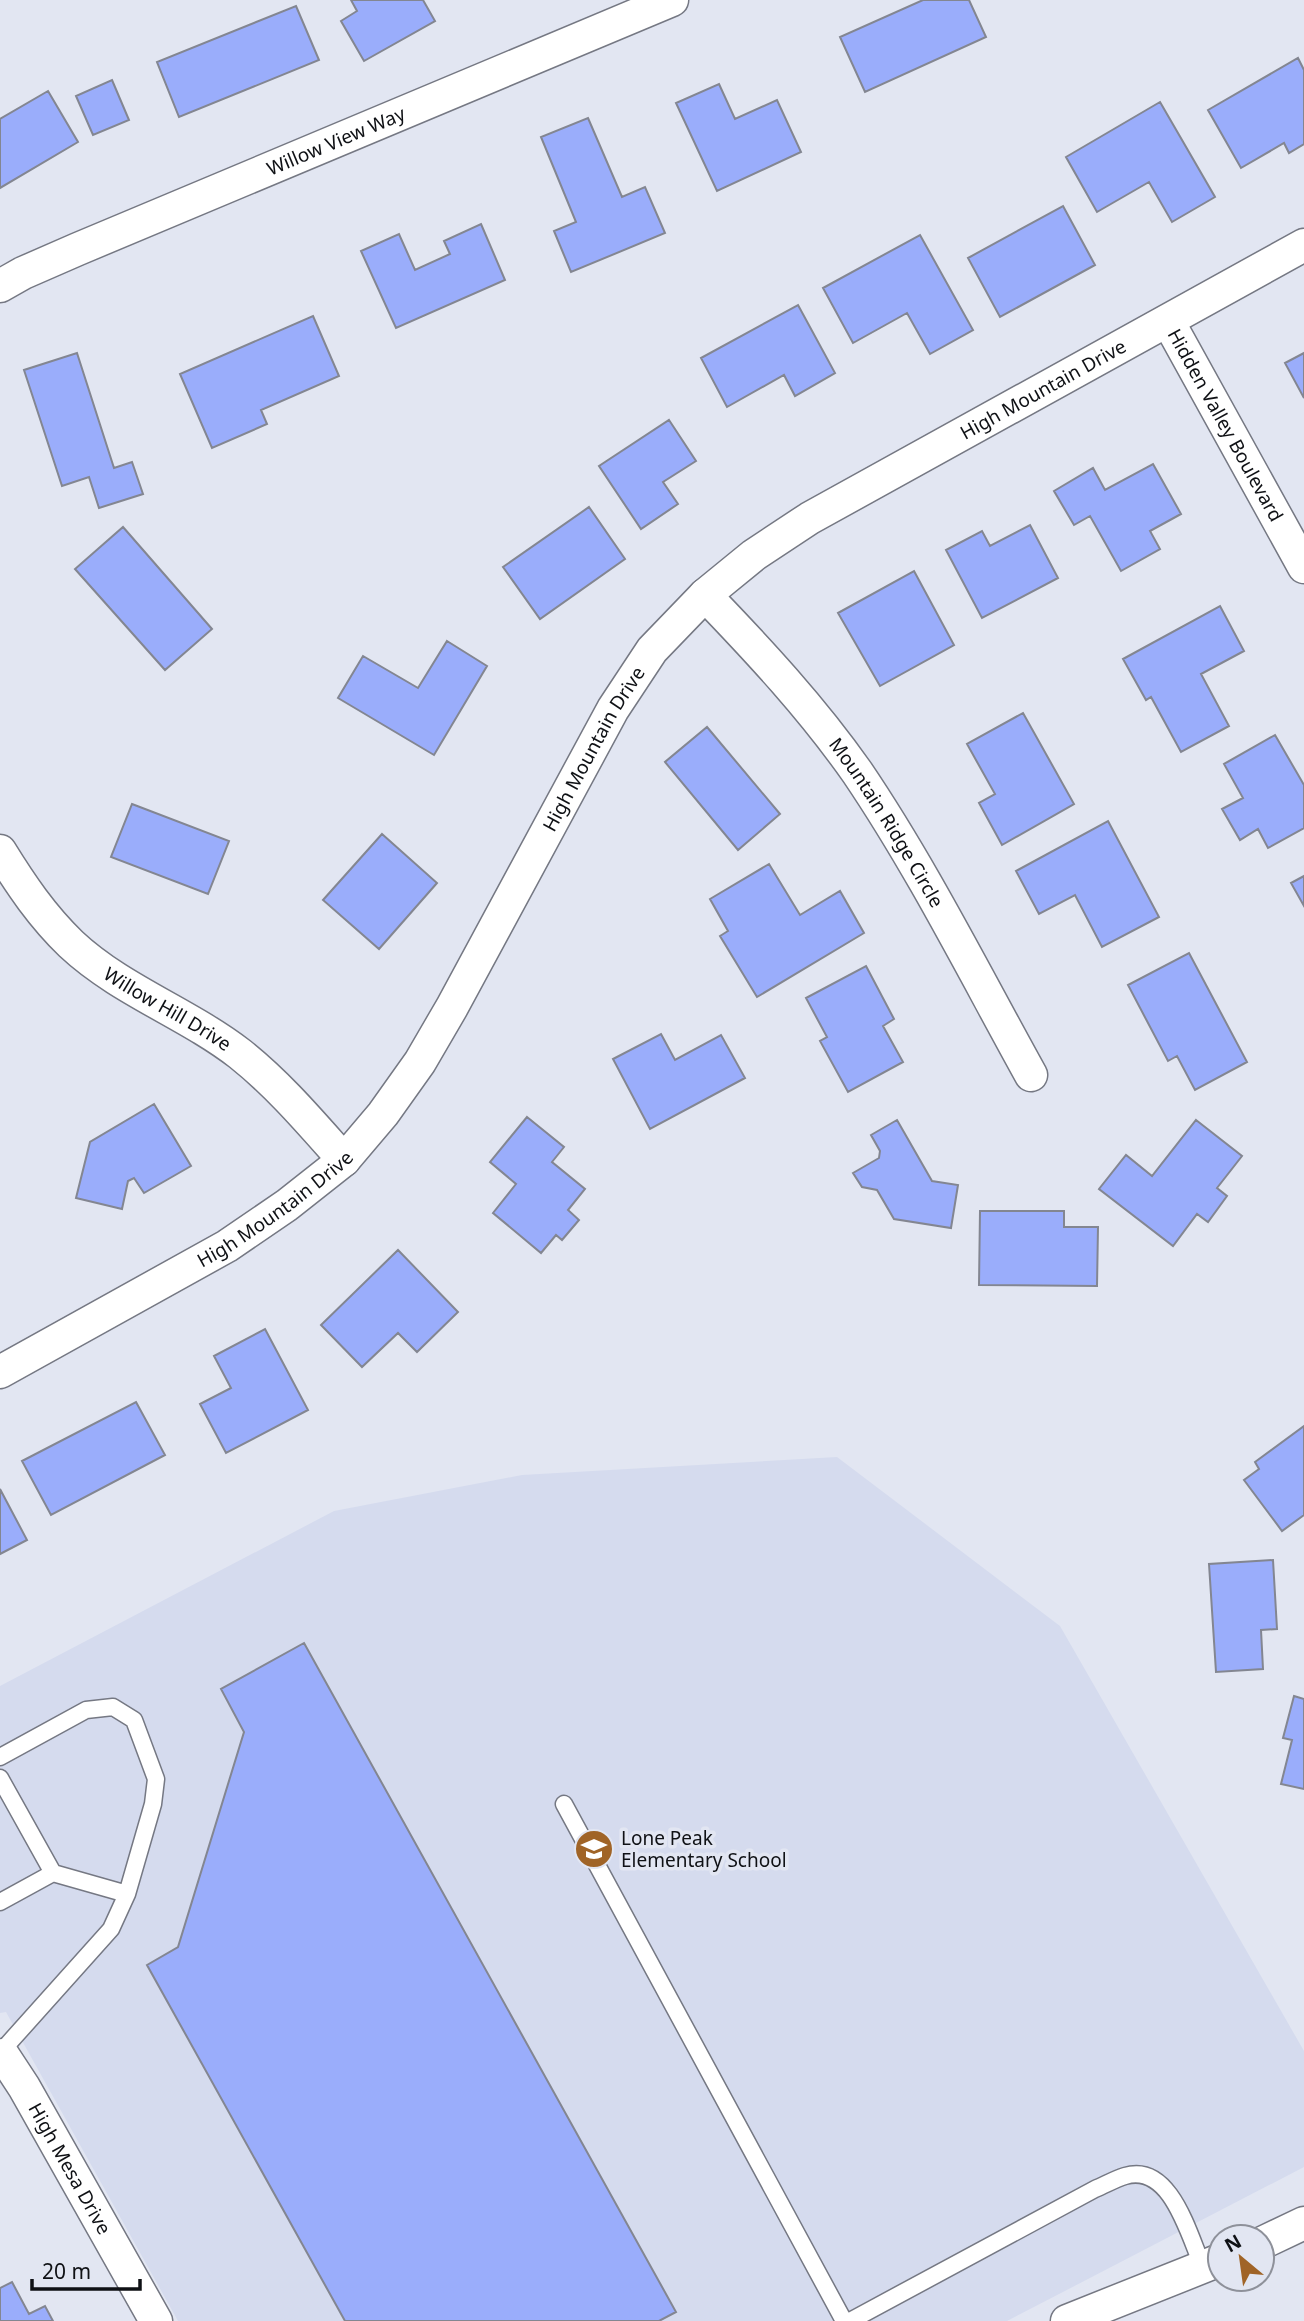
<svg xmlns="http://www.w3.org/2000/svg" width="1304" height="2321" font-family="'Noto Sans',sans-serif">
<rect width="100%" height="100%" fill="#e2e6f2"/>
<path fill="#d5dbee" d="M 837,1457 L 1060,1626 L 1304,2051 L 1304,2167 L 1007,2321 L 178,2321 L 6,2012 L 0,2013 L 0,1686 L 334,1511 L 522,1475 Z"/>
<path fill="#9aadfb" stroke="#838691" stroke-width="2" d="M 351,0 L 423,0 L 435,21 L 364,61 L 341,21 L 357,11 Z
M 923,0 L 969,0 L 986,37 L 865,92 L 840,37 Z
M 296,6 L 319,60 L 179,117 L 157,62 Z
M 1298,58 L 1304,70 L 1304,144 L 1289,153 L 1284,143 L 1241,168 L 1208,110 Z
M 112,80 L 129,120 L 93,135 L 76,96 Z
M 719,84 L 735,119 L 777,100 L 801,152 L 717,191 L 676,103 Z
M 48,91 L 78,142 L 0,188 L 0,119 Z
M 1160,102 L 1215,197 L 1172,222 L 1149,182 L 1097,212 L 1066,157 Z
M 588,118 L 622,197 L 645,187 L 665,233 L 571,272 L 554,231 L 576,222 L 541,137 Z
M 1063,206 L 1095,265 L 1000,317 L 968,258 Z
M 481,224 L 505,280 L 396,328 L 361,251 L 399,234 L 415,270 L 450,254 L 444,241 Z
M 920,235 L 973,330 L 930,354 L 907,313 L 853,343 L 823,288 Z
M 798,305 L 835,373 L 795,396 L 784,375 L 727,407 L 701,358 Z
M 313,316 L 339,376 L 261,410 L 267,424 L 212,448 L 180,374 Z
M 77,353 L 114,468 L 132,462 L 143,494 L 99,508 L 89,477 L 62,486 L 24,370 Z
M 1304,353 L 1304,398 L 1285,363 Z
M 669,420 L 696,461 L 663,482 L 678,504 L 641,529 L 599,466 Z
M 1153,464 L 1181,514 L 1150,531 L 1160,549 L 1121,571 L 1090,516 L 1074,525 L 1054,491 L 1093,468 L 1105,490 Z
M 589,507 L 625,559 L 540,619 L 503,567 Z
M 1030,525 L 1058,578 L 982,618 L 946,550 L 982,531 L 990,546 Z
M 123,527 L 212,629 L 165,670 L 75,569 Z
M 914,571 L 954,645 L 880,686 L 838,613 Z
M 1220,606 L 1244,651 L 1201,674 L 1229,726 L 1181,752 L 1151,697 L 1146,700 L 1123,659 Z
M 447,641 L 487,666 L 434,755 L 338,698 L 363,656 L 418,688 Z
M 1023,713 L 1074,804 L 1002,845 L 979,803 L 995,794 L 967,744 Z
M 707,727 L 780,814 L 738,850 L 665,762 Z
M 1275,735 L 1304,785 L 1304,828 L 1268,848 L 1258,829 L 1240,840 L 1222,809 L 1243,798 L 1224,764 Z
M 132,804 L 229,841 L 208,894 L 111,857 Z
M 1108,821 L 1159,917 L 1102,947 L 1075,895 L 1039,914 L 1016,871 Z
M 382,834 L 437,883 L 379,949 L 323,900 Z
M 769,864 L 800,915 L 840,891 L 864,933 L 757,997 L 720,936 L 728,931 L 710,899 Z
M 1304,876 L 1304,906 L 1291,883 Z
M 1189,953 L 1247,1062 L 1195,1090 L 1177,1056 L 1168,1061 L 1128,985 Z
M 866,966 L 894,1019 L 883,1026 L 903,1062 L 848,1092 L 820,1041 L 827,1037 L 806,998 Z
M 661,1034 L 675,1060 L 721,1035 L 745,1078 L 650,1129 L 613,1059 Z
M 154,1104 L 191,1166 L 144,1193 L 134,1178 L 128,1181 L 122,1209 L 76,1198 L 90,1142 Z
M 527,1117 L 564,1147 L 552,1162 L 585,1189 L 568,1210 L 579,1220 L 562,1240 L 556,1235 L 541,1253 L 493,1213 L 516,1184 L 490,1162 Z
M 897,1120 L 932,1181 L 958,1185 L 951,1228 L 894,1219 L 877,1190 L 862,1187 L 853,1173 L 879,1158 L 880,1151 L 871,1135 Z
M 1196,1120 L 1242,1156 L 1217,1188 L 1227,1196 L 1208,1222 L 1197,1214 L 1173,1246 L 1099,1189 L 1126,1155 L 1152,1176 Z
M 980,1211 L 1064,1211 L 1064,1227 L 1098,1227 L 1097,1286 L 979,1285 Z
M 398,1250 L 458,1312 L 417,1352 L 398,1333 L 362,1367 L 321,1325 Z
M 265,1329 L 308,1410 L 226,1453 L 200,1404 L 231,1388 L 214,1356 Z
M 136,1402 L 165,1455 L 51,1515 L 22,1461 Z
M 1304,1426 L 1304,1515 L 1282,1531 L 1244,1480 L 1259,1469 L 1255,1462 Z
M 0,1489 L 27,1540 L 0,1554 Z
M 1273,1560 L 1277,1629 L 1261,1630 L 1263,1669 L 1216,1672 L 1209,1564 Z
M 304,1643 L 676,2312 L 659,2321 L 345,2321 L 147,1965 L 178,1947 L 244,1732 L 221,1689 Z
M 1294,1696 L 1304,1699 L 1304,1789 L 1281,1784 L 1292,1740 L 1283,1738 Z
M 12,2282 L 29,2314 L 45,2306 L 53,2321 L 0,2321 L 0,2288 Z"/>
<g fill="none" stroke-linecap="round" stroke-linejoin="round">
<defs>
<path id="service" d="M 0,1757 L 86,1710 L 113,1707 L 134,1720 L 156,1779 L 153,1804 L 127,1894 L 111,1929 L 8,2044 L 3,2055
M 0,1778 L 53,1873
M 564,1804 L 844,2321
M 0,1902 L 53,1873 L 127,1894
M 850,2321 L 1095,2189 C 1105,2185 1115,2179 1125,2176 C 1171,2162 1189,2236 1203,2267"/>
<g id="minor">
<path id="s1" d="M 0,286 L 23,273 L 78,249 L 672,0"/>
<path id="s2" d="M 1168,321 L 1304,567"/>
<path id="s3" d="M 705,595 C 759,651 812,708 857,772 C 922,868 975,974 1031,1075"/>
<path id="s4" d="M 0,851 C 21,885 42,916 71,944 C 120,990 187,1013 240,1054 C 279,1085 311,1123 344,1160"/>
<path id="s5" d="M 0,1372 L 227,1246 L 287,1205 L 344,1160 L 383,1114 L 420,1062 L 452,1007 L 613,709 L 652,650 L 705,595 L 754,555 L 810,518 L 1304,245"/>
<path id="s6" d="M 0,2056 L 3,2055 L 24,2087 L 156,2321"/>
<path d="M 1262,2243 L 1304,2223"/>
<path d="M 1067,2321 L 1220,2260"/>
</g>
</defs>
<use href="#service" stroke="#757883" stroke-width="19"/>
<use href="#minor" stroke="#757883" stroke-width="35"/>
<use href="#service" stroke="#fff" stroke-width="16"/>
<use href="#minor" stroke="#fff" stroke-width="32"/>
</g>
<defs>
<symbol id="school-disc" viewBox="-11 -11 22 22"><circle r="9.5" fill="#a06427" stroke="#e2e6f2"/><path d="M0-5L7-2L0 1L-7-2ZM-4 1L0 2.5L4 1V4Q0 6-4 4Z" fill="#fff"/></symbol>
</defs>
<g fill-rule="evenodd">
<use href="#school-disc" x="572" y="1827" width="44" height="44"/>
</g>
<g text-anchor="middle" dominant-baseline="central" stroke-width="7" stroke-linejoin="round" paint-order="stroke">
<g font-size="19" fill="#0f1115" stroke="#e2e6f2">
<text stroke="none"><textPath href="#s1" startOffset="366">Willow View Way</textPath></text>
<text stroke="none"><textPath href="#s5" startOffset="1475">High Mountain Drive</textPath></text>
<text stroke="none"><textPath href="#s2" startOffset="119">Hidden Valley Boulevard</textPath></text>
<text stroke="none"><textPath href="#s5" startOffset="887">High Mountain Drive</textPath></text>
<text stroke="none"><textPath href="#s3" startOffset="292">Mountain Ridge Circle</textPath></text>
<text stroke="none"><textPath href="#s4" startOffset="234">Willow Hill Drive</textPath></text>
<text stroke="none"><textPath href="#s5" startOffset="320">High Mountain Drive</textPath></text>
<text stroke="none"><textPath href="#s6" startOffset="135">High Mesa Drive</textPath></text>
</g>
<g font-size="19" fill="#0f1115" stroke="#e2e6f2" text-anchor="start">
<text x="621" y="1838">Lone Peak<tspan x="621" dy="22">Elementary School</tspan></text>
</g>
</g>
<g transform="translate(1241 2258) rotate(331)"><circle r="33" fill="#e2e6f2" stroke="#8e919a" stroke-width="2"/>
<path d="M0-5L12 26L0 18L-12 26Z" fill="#a06427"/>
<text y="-10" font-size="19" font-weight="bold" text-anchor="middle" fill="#0f1115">N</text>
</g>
<path d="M32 2279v10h108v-10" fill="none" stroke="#0f1115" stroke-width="3.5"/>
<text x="42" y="2279" font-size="21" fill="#0f1115" stroke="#e2e6f2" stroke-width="5" paint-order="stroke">20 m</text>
</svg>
